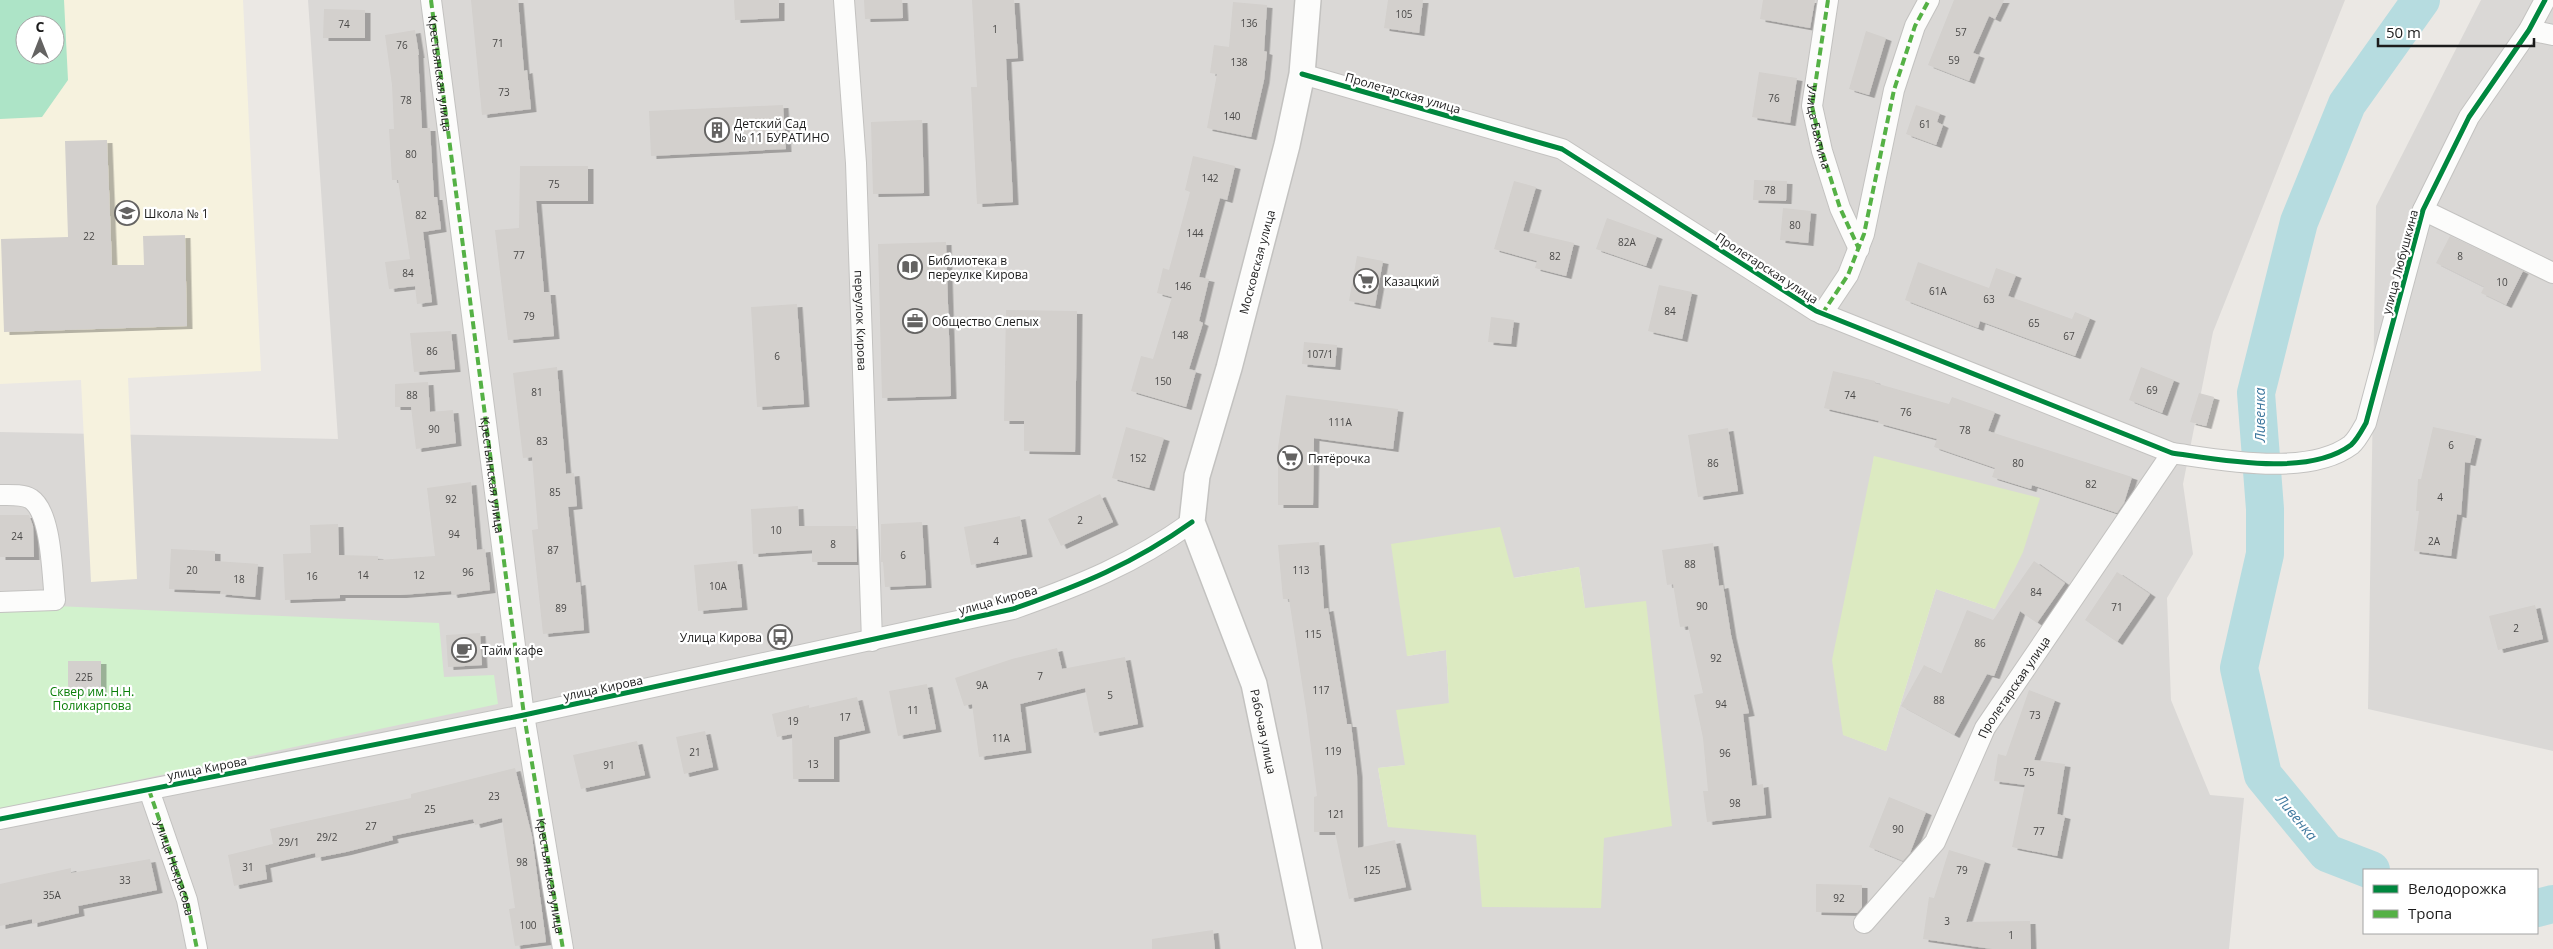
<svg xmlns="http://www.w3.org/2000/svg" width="2553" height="949" font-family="'Open Sans',sans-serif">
<defs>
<filter id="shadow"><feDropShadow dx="5.5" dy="3" stdDeviation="0" flood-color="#0004"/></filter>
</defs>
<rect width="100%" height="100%" fill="#ebe8e4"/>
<path fill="#dad8d6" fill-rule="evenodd" d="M 308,0 L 2345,0 L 2213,332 L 2183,484 L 2193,554 L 2167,598 L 2171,700 L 2210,795 L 2244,798 L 2229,949 L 0,949 L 0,432 L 338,439 ZM 1874,456 L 1995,609 L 1936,589 L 1886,751 L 1844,735 ZM 1579,567 L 1585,608 L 1388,827 L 1378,768 L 1405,765 L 1449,703 L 1446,650 L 1407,656 L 1513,578 Z
M 2481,0 L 2553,0 L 2553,751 L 2368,709 L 2376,206 Z"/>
<path fill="#f6f2de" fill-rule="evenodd" d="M 0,0 L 243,0 L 261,371 L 128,378 L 137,579 L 91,582 L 81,380 L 0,384 ZM 25,25 L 55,25 L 55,55 L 25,55 Z"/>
<path fill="#dceac1" d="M 1874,456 L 2040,498 L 2023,552 L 1995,609 L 1936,589 L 1886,751 L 1843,735 L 1832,660 Z
M 1500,527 L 1514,578 L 1579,567 L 1585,608 L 1646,601 L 1672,826 L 1604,838 L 1601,908 L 1482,907 L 1476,835 L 1388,827 L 1378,768 L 1405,765 L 1396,710 L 1449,703 L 1446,650 L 1407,656 L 1391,544 Z"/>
<path fill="#d2f2cd" d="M 56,606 L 439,623 L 444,677 L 494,675 L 498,704 L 0,809 L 0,609 Z"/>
<path fill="#ade4c7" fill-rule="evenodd" d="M 0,0 L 64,0 L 68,80 L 42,117 L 0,119 ZM 25,25 L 55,25 L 55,55 L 25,55 Z"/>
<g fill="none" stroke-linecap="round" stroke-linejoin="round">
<path stroke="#b6dce0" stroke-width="38" d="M 2371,870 L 2327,853 L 2263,775 L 2239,668 L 2265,554 L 2265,509 L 2256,393 L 2299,222 L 2347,104 L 2421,0
M 2537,908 L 2553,904"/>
</g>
<path fill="#d3d0cd" filter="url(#shadow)" d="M 471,0 L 518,0 L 524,71 L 527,70 L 531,109 L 482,115 Z
M 734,0 L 779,0 L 779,18 L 735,20 Z
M 864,0 L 902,0 L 903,18 L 865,19 Z
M 972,0 L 1014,0 L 1018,58 L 1006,59 L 1013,202 L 977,204 L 971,87 L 977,87 Z
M 1388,0 L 1423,0 L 1419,33 L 1384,28 Z
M 1763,0 L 1815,0 L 1810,28 L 1760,19 Z
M 1954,0 L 2004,0 L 1995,19 L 1989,16 L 1973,53 L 1979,55 L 1969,81 L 1928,65 Z
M 1233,2 L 1267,5 L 1264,51 L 1267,52 L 1264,80 L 1251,137 L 1207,128 L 1217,74 L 1210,73 L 1214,45 L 1229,47 Z
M 324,9 L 365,10 L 365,38 L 323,38 Z
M 415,30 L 419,55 L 418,55 L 422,128 L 430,128 L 434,197 L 437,197 L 441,229 L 423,232 L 432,302 L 417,304 L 415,286 L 389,289 L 385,262 L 410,259 L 398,180 L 392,180 L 389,129 L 394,129 L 392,85 L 385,35 Z
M 1866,31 L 1886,38 L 1869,95 L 1849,89 Z
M 1759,72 L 1797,78 L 1790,123 L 1752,117 Z
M 783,105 L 786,149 L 651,156 L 649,111 Z
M 1916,105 L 1940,113 L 1937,122 L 1943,125 L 1936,145 L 1906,134 Z
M 922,120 L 924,193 L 873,194 L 871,122 Z
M 107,140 L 112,265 L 144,265 L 143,236 L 185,235 L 187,326 L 4,332 L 1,239 L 68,237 L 65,141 Z
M 1193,156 L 1235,166 L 1227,200 L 1220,198 L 1199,277 L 1209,279 L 1199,321 L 1203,323 L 1189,369 L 1196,371 L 1186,407 L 1131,391 L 1141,356 L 1153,359 L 1172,297 L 1157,293 L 1163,268 L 1169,270 L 1190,192 L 1185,190 Z
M 520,166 L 588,166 L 588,201 L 536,201 L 544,292 L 550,292 L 554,336 L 508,340 L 495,230 L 519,228 Z
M 1754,180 L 1787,181 L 1786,201 L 1753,200 Z
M 1514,181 L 1536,187 L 1523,231 L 1574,243 L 1566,276 L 1535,268 L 1537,261 L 1494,249 Z
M 1783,208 L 1811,211 L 1808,243 L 1780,240 Z
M 1607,218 L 1657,236 L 1646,266 L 1596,249 Z
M 2450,236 L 2523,271 L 2506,305 L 2481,293 L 2484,287 L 2436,263 Z
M 946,242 L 951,396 L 882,398 L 878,244 Z
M 1357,256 L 1383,261 L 1375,306 L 1349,301 Z
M 1918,262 L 1989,288 L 1996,268 L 2016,275 L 2008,296 L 2072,319 L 2075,312 L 2090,318 L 2075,356 L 1980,321 L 1978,328 L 1905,300 Z
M 1659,285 L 1692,292 L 1682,339 L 1648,331 Z
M 797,304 L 804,404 L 757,407 L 751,307 Z
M 1006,310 L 1077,311 L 1075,452 L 1024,451 L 1024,421 L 1004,421 Z
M 1491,317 L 1514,320 L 1511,344 L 1488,342 Z
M 451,331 L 455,369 L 414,372 L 410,333 Z
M 1304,342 L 1337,345 L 1335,367 L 1302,364 Z
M 557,367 L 566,474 L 574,473 L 577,506 L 568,507 L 576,583 L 580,582 L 584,630 L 543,634 L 532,530 L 538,529 L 532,457 L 523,458 L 513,373 Z
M 2141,367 L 2174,380 L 2162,413 L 2129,400 Z
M 1833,371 L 1875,381 L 1875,383 L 1949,404 L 1952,397 L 1995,412 L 1988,431 L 2132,477 L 2124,503 L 2117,513 L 2032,485 L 2031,489 L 1992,477 L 1995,468 L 1934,447 L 1937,439 L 1878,423 L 1879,421 L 1824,408 Z
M 428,382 L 430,412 L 453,410 L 456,443 L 416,449 L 411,407 L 395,407 L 395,384 Z
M 2199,393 L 2214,397 L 2206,426 L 2190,422 Z
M 1286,395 L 1398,409 L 1393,449 L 1314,438 L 1313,505 L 1278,505 L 1278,447 Z
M 1126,427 L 1164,438 L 1149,488 L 1112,478 Z
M 2433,427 L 2476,436 L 2470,463 L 2465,462 L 2461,515 L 2457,514 L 2451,556 L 2414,551 L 2419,511 L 2416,511 L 2418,479 L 2421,479 Z
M 1728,428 L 1738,491 L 1698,497 L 1688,435 Z
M 471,482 L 477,550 L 485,549 L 490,590 L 452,595 L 451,591 L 401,595 L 340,595 L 340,598 L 285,600 L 283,554 L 311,553 L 310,525 L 338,524 L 339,555 L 378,556 L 378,560 L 435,556 L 427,488 Z
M 1100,494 L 1113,522 L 1061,546 L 1048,519 Z
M 798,506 L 799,526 L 856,526 L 857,562 L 812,562 L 812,550 L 753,554 L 751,509 Z
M 0,515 L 29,515 L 33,526 L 34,557 L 0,557 Z
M 1020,516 L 1027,554 L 971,565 L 964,527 Z
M 922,522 L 926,585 L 885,587 L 883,562 L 881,562 L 881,524 Z
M 1319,542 L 1324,609 L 1328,608 L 1347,724 L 1351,724 L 1357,774 L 1358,848 L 1395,840 L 1406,887 L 1349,899 L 1335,832 L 1314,832 L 1314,797 L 1317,796 L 1307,716 L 1289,599 L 1283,599 L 1278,545 Z
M 1713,543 L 1719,586 L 1723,585 L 1731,635 L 1749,713 L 1743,714 L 1752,786 L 1763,784 L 1766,815 L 1707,822 L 1703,791 L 1708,791 L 1703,738 L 1694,695 L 1703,693 L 1688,626 L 1680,627 L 1673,584 L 1667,585 L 1662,550 Z
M 171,549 L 215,551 L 215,561 L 258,564 L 255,597 L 220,594 L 221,591 L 169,589 Z
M 737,561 L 742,607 L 698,611 L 694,565 Z
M 2034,561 L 2065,583 L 2037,623 L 2020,611 L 1994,676 L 1987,674 L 1954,735 L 1901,706 L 1924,665 L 1941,674 L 1967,610 L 1993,620 Z
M 2117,572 L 2150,594 L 2117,642 L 2085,620 Z
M 2535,605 L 2543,639 L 2498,650 L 2489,616 Z
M 480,633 L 482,665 L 448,667 L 446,635 Z
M 1057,648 L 1062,669 L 1125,657 L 1138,724 L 1094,733 L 1085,688 L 1020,704 L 1026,750 L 979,757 L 972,704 L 964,706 L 955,678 L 1012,659 Z
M 68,661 L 101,661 L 101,692 L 68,693 Z
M 927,684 L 936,729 L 898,736 L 889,691 Z
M 2029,690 L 2055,700 L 2034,760 L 2065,764 L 2057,814 L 2065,816 L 2057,856 L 2012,847 L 2025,785 L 1994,781 L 1998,754 L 2006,756 Z
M 857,697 L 865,730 L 834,737 L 834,779 L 793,779 L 792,734 L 777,737 L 772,714 L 809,705 L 809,708 Z
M 705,731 L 713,767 L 684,774 L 676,737 Z
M 637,741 L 645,775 L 581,789 L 573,755 Z
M 515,768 L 532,836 L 546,942 L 515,946 L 509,909 L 515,908 L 502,818 L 475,825 L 473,819 L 392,836 L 393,840 L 346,852 L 316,858 L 315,853 L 265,865 L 267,879 L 234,886 L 228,855 L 273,844 L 270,829 L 411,798 L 411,794 Z
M 1889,797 L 1926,812 L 1910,853 L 1903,861 L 1869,847 Z
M 1949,850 L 1985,861 L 1966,922 L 2030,921 L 2031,949 L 1992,949 L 1923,939 L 1929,897 L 1934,898 Z
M 150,859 L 157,890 L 78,906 L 79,913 L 32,924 L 32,919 L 0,926 L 0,884 L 71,868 L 71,873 Z
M 1816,884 L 1862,885 L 1862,907 L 1857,913 L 1816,912 Z
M 1213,930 L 1215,949 L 1152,949 L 1152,939 Z"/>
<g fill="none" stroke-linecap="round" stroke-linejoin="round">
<defs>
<g id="minor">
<path id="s1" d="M 431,0 L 524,715 L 563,949"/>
<path id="s2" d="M 844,0 L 856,163 L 872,641"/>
<path d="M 1828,0 L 1812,106 L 1822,151 L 1840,208 L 1859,249"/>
<path d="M 2529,30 L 2553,35"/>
<path d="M 1302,74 L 1562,149 L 1816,311 L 2172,453 C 2222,460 2308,477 2351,445 C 2357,440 2362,430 2366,423 L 2423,210 L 2469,117 L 2529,30 L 2545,0"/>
<path d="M 2423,210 L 2553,273"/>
<path d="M 1822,314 L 1848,275 L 1864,234 L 1894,90 L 1915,26 L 1929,0"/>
<path d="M 0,495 C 9,495 23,494 31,499 C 52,513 52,576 55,600 L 0,602"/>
<path d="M 149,790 L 187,900 L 197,949"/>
<path d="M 0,819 L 524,715 L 1013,609 C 1081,585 1133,564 1192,522"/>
<path id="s3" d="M 1864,923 L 1935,842 L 1985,728 L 2172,453"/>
</g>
<g id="tertiary">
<path id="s4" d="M 1308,0 L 1302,74 L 1287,145 L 1229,368 L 1197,476 L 1192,522 L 1254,684 L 1309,949"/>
</g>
</defs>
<use href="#minor" stroke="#c3c2c0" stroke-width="22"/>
<use href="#tertiary" stroke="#c3c2c0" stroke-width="28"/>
<use href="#minor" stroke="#fcfcfb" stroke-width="20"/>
<use href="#tertiary" stroke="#fcfcfb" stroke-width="25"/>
<g stroke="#55b145" stroke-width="4" stroke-dasharray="8 4" stroke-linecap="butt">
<path d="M 431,0 L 524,715 L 563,949"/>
<path id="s5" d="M 1828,0 L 1812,106 L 1822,151 L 1840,208 L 1859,249"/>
<path d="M 1822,314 L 1848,275 L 1864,234 L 1894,90 L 1915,26 L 1929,0"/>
<path id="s6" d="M 149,790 L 187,900 L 197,949"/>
</g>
<defs>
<path id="cycleway" d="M 1302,74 L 1562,149 L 1816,311 L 2172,453 C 2222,460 2308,477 2351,445 C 2357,440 2362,430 2366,423 L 2423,210 L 2469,117 L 2529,30 L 2545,0
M 0,819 L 524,715 L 1013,609 C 1081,585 1133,564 1192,522"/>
</defs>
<use href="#cycleway" stroke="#fff" stroke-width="8"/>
<use href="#cycleway" stroke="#00873e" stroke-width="5"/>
</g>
<defs>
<symbol id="building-ring" viewBox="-11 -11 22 22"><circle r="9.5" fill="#fff" stroke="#646362" stroke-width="1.5"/><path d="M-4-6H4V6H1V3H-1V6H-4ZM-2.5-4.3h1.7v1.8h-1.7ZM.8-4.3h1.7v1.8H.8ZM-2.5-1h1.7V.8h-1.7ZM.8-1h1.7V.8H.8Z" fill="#646362"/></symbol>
<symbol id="school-ring" viewBox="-11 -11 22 22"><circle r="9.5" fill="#fff" stroke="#646362" stroke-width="1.5"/><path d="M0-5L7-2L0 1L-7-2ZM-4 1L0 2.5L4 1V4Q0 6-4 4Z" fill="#646362"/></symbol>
<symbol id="library-ring" viewBox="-11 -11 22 22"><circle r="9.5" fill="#fff" stroke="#646362" stroke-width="1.5"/><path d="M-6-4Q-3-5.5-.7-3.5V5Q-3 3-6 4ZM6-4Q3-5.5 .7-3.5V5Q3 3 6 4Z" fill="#646362"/></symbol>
<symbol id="supermarket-ring" viewBox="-11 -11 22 22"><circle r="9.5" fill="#fff" stroke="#646362" stroke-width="1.5"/><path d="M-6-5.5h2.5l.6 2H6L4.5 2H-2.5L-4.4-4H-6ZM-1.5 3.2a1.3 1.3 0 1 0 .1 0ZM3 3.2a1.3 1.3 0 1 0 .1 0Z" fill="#646362"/></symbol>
<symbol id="office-ring" viewBox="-11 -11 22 22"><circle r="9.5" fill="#fff" stroke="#646362" stroke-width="1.5"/><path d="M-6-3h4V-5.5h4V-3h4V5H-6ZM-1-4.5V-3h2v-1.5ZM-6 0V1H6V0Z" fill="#646362"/></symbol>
<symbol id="bus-ring" viewBox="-11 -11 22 22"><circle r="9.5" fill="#fff" stroke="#646362" stroke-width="1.5"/><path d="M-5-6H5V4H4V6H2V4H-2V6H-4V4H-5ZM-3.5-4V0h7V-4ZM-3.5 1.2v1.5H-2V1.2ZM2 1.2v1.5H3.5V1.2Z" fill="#646362"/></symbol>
<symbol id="cafe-ring" viewBox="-11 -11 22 22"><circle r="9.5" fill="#fff" stroke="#646362" stroke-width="1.5"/><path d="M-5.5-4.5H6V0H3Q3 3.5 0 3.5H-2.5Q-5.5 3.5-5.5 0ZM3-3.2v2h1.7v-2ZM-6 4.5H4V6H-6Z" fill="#646362"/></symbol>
</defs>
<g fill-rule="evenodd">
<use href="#building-ring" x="703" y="116" width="28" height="28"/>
<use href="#school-ring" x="113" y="199" width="28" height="28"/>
<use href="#library-ring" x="896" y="253" width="28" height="28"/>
<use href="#supermarket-ring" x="1352" y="267" width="28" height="28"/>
<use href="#office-ring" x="901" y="307" width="28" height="28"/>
<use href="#supermarket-ring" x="1276" y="444" width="28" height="28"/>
<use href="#bus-ring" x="766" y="623" width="28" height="28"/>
<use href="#cafe-ring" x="450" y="636" width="28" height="28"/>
</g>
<g text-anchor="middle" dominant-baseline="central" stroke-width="4.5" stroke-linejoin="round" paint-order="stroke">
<g font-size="10" fill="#4a4948">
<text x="1404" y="14">105</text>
<text x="1249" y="23">136</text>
<text x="344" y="24">74</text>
<text x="995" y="29">1</text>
<text x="1961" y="32">57</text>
<text x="498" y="43">71</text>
<text x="402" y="45">76</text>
<text x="1954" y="60">59</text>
<text x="1239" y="62">138</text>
<text x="504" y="92">73</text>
<text x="1774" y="98">76</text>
<text x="406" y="100">78</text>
<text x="1232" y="116">140</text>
<text x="1925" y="124">61</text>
<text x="411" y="154">80</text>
<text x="1210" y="178">142</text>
<text x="554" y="184">75</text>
<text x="1770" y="190">78</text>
<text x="421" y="215">82</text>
<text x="1795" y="225">80</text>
<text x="1195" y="233">144</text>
<text x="89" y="236">22</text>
<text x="1627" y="242">82А</text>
<text x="519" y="255">77</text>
<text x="1555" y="256">82</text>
<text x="2460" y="256">8</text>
<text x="408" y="273">84</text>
<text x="2502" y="282">10</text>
<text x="1183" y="286">146</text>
<text x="1938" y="291">61А</text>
<text x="1989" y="299">63</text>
<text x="1670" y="311">84</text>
<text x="529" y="316">79</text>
<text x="2034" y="323">65</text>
<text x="1180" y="335">148</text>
<text x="2069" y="336">67</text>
<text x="432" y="351">86</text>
<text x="1320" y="354">107/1</text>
<text x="777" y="356">6</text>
<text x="1163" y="381">150</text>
<text x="2152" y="390">69</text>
<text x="537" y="392">81</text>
<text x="412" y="395">88</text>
<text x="1850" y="395">74</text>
<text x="1906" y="412">76</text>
<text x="1340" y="422">111А</text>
<text x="434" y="429">90</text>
<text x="1965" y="430">78</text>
<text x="542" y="441">83</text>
<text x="2451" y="445">6</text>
<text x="1138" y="458">152</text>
<text x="1713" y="463">86</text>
<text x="2018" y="463">80</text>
<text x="2091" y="484">82</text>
<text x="555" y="492">85</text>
<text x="2440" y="497">4</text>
<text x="451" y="499">92</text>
<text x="1080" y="520">2</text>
<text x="776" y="530">10</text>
<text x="454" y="534">94</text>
<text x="17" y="536">24</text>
<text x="996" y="541">4</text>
<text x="2434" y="541">2А</text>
<text x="833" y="544">8</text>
<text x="553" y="550">87</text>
<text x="903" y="555">6</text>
<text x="1690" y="564">88</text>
<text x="192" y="570">20</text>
<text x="1301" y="570">113</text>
<text x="468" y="572">96</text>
<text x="363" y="575">14</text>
<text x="419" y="575">12</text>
<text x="312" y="576">16</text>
<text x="239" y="579">18</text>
<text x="718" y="586">10А</text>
<text x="2036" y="592">84</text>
<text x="1702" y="606">90</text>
<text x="2117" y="607">71</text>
<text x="561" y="608">89</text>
<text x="2516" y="628">2</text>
<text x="1313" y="634">115</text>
<text x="1980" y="643">86</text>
<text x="1716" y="658">92</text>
<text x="1040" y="676">7</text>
<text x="84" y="677">22Б</text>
<text x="982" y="685">9А</text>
<text x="1321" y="690">117</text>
<text x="1110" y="695">5</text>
<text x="1939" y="700">88</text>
<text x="1721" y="704">94</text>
<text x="913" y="710">11</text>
<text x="2035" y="715">73</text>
<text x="845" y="717">17</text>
<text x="793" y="721">19</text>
<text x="1001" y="738">11А</text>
<text x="1333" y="751">119</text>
<text x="695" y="752">21</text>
<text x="1725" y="753">96</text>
<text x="813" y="764">13</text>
<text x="609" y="765">91</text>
<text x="2029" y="772">75</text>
<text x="494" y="796">23</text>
<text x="1735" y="803">98</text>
<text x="430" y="809">25</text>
<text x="1336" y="814">121</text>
<text x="371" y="826">27</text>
<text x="1898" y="829">90</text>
<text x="2039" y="831">77</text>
<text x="327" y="837">29/2</text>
<text x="289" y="842">29/1</text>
<text x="522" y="862">98</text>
<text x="248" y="867">31</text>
<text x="1372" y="870">125</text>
<text x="1962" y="870">79</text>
<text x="125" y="880">33</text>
<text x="52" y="895">35А</text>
<text x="1839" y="898">92</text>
<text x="1947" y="921">3</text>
<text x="528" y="925">100</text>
<text x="2011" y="935">1</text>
</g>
<g font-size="12" fill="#1c1c1c" stroke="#fff">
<text stroke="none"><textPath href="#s1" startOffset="74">Крестьянская улица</textPath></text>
<text transform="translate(1403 93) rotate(16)">Пролетарская улица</text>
<text stroke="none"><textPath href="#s5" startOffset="129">улица Бахтина</textPath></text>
<text transform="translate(1257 262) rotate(-75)">Московская улица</text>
<text transform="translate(2400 262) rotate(-75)">улица Любушкина</text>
<text transform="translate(1767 268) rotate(33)">Пролетарская улица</text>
<text stroke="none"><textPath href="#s2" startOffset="321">переулок Кирова</textPath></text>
<text stroke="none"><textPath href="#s1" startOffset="479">Крестьянская улица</textPath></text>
<text transform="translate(998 600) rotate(-15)">улица Кирова</text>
<text stroke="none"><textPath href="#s3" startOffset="282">Пролетарская улица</textPath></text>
<text transform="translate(603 688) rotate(-12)">улица Кирова</text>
<text stroke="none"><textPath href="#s4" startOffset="758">Рабочая улица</textPath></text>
<text transform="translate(207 768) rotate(-11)">улица Кирова</text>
<text stroke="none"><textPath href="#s6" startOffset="82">улица Некрасова</textPath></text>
<text stroke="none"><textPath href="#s1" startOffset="884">Крестьянская улица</textPath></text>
</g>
<g font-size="12" fill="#1c1c1c" stroke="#fff" text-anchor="start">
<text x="734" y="123">Детский Сад<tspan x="734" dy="14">№ 11 БУРАТИНО</tspan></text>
<text x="144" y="213">Школа № 1</text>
<text x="928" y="260">Библиотека в<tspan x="928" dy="14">переулке Кирова</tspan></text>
<text x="1384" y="281">Казацкий</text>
<text x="932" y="321">Общество Слепых</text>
<text x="1308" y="458">Пятёрочка</text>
<text x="762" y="637" text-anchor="end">Улица Кирова</text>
<text x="482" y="650">Тайм кафе</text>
</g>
<g font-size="12" fill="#097e07" stroke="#fff">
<text x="92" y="691">Сквер им. Н.Н.<tspan x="92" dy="14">Поликарпова</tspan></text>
</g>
<g font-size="14" font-style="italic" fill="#40799f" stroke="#fff">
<text transform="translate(2259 415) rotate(-90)">Ливенка</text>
<text transform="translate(2297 817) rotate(50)">Ливенка</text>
</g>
</g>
<rect x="2363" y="869" width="175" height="65" fill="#ffffff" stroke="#a4a4a4"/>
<rect x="2373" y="885" width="25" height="8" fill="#00873e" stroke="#a4a4a4"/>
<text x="2408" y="894" font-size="15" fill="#1c1c1c">Велодорожка</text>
<rect x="2373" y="910" width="25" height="8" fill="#55b145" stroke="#a4a4a4"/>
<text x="2408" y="919" font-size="15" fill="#1c1c1c">Тропа</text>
<g transform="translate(40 40)"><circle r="24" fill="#ffffff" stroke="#a4a4a4"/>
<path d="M0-4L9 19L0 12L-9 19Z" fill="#646362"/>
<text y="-8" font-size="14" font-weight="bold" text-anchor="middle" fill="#1c1c1c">С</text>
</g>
<path d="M2378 38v8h156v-8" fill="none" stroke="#1c1c1c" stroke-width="2.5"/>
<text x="2386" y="38" font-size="15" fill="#1c1c1c" stroke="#ffffff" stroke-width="4" paint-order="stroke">50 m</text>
</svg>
